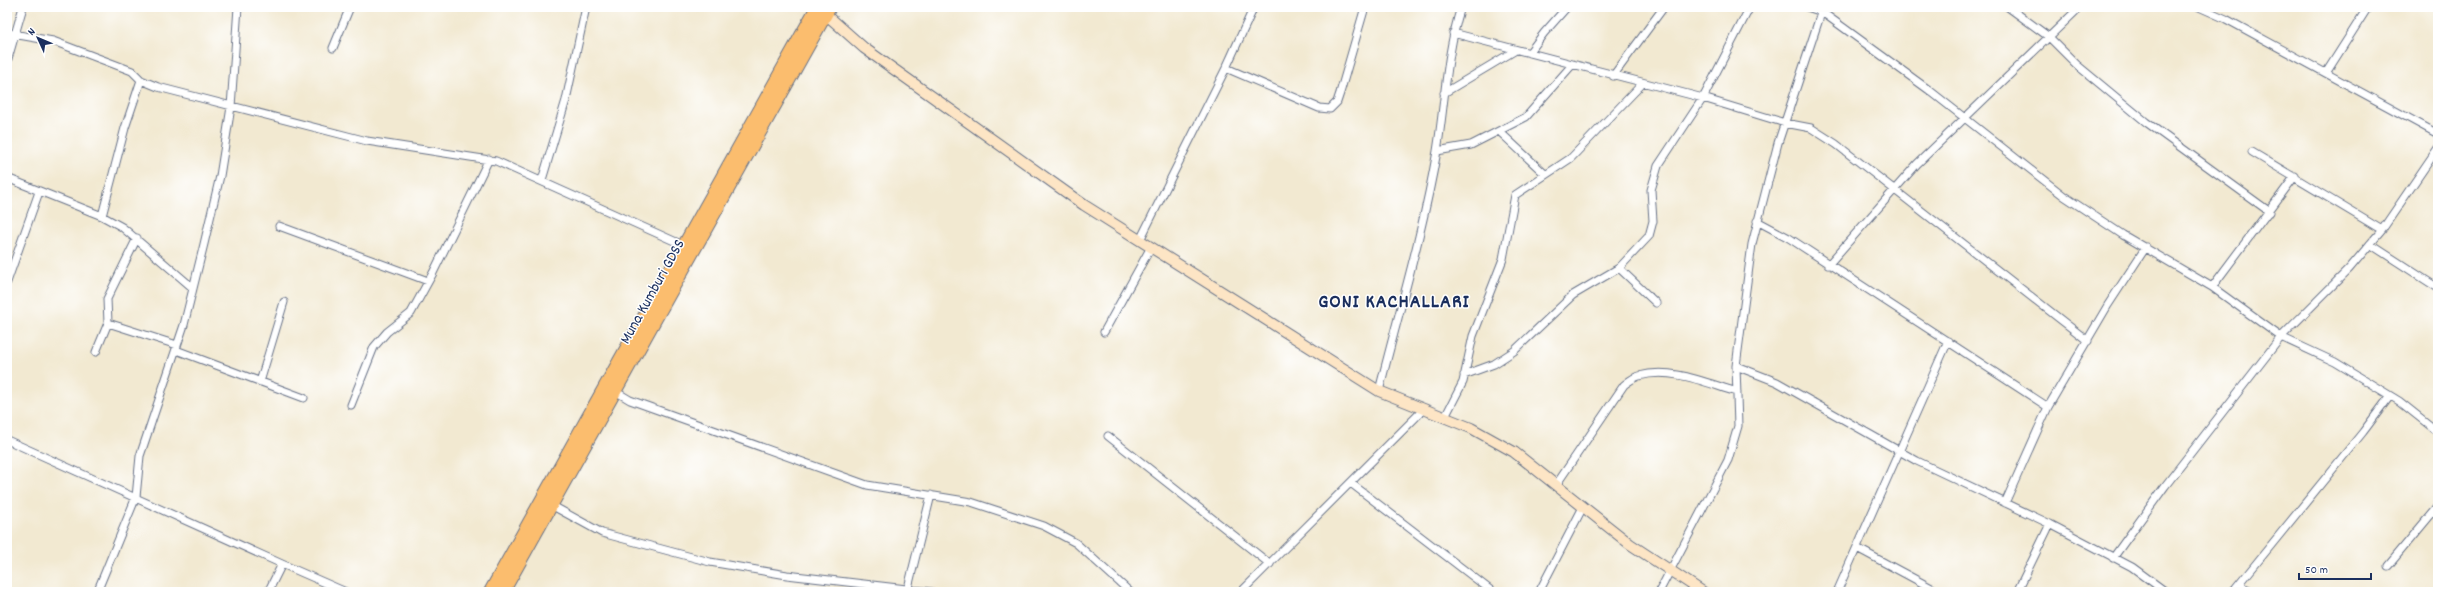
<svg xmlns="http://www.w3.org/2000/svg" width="2445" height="599" font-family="Dekko,sans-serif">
<rect width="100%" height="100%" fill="#fff"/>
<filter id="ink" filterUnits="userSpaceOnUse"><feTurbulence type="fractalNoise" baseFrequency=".025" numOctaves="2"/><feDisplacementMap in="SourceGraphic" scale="8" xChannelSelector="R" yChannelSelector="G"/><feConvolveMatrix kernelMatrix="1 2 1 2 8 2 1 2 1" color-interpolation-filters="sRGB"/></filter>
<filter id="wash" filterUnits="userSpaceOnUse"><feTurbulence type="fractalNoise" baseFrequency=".012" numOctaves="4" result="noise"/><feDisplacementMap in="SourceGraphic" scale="16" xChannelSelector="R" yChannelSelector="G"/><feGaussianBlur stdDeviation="0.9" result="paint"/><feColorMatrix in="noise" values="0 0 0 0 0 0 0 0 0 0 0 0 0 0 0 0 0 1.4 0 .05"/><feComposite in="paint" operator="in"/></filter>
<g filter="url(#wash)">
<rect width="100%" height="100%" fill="#f2e9d1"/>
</g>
<g filter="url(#ink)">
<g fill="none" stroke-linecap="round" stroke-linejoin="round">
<defs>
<path id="minor" d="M 1807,7 L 1822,12 L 1929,90 L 2064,196 L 2123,235 L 2212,287 L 2281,337 L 2335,362 L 2399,401 L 2438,432
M 2008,7 L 2049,37 L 2077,65 L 2146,122 L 2270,212
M 2199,7 L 2226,19 L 2438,134
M 7,33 L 53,41 L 132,71 L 141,80 L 158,87 L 367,141 L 496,161 L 683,245
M 1453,33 L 1703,98 L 1785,123 L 1811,128 L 1836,144 L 2088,341
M 333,48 L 350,7
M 1529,53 L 1544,33 L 1567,7
M 7,62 L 23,7
M 1226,68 L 1319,108 L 1330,109 L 1337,102 L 1340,93 L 1365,7
M 2326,73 L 2368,7
M 1613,76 L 1664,7
M 1444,93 L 1516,50
M 1500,132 L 1545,174
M 1437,151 L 1471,145 L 1526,117 L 1572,65
M 2252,152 L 2382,230
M 7,178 L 102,216 L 122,227 L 193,288
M 542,180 L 566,100 L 586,7
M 102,216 L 125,128 L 141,80
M 1757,221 L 1789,238 L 2048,407
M 279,226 L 428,281
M 1140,240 L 1226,68 L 1254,7
M 2370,244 L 2438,288
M 1828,265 L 1917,164 L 2080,7
M 1619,268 L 1656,303
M 7,282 L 39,192
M 2212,287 L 2295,176
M 108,323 L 177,345
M 1104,332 L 1151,247
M 176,350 L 304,398
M 96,352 L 108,323 L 107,299 L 137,238
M 1736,366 L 1777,382 L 1917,461 L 2050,524 L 2132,567 L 2166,592
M 1464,375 L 1494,364 L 1514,351 L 1573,295 L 1619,268 L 1649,236 L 1653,221 L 1651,190 L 1658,166 L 1703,98 L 1750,7
M 260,382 L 284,302
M 615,391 L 630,400 L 867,485 L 971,502 L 1044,526 L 1076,543 L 1130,592
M 1379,391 C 1399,311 1423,232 1437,151 C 1445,103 1446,54 1461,7
M 351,405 L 374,347 L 387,332 L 411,313 L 433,273 L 489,159
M 1445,417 L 1463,382 L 1473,336 L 1503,259 L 1515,195 L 1571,158 L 1643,83
M 1108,436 L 1270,564
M 7,440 L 282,564 L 268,592
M 1352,484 L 1493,592
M 1556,485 L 1624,385 C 1628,382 1634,377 1639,376 C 1672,367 1706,383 1737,392
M 2005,503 L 2048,407 L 2108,305 L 2146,247
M 551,505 L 602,533 L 710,562 L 787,575 L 932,592
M 1857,548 L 1939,592
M 2113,558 L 2165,486 L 2281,337 L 2349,269 L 2382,230 L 2438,148
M 282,564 L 346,592
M 2388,566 L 2438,506
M 2239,585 L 2253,592
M 97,592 L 136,497 L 140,456 L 184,325 L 204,244 L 220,176 L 231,107 L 238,7
M 907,592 L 931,495
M 1241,592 L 1423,410
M 1539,592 L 1583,507
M 1659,592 L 1728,460 L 1738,426 L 1736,366 L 1752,244 L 1778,143 L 1823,7
M 1837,592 L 1948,341
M 2017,592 L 2050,524
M 2233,592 L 2363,432 L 2390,396"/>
<path id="secondary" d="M 820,9 L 864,48 L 1084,205 L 1379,391 L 1471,428 L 1514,452 L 1630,544 L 1703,592"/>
<path id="trunk" d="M 490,592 L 817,7
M 503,592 L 830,7"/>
</defs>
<use href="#minor" stroke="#667086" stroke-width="9"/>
<use href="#secondary" stroke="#667086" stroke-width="12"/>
<use href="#trunk" stroke="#667086" stroke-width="14"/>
<use href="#minor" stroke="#fff" stroke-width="7"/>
<use href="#secondary" stroke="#fde5c5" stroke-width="10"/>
<use href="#trunk" stroke="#fbbd6e" stroke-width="12"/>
</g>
</g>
<g text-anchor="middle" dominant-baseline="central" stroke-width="3" stroke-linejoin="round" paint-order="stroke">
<g font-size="16" fill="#1b2f5e" stroke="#fff">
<text transform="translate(653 292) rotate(-61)">Muna Kumburi GDSS</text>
</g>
<g font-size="20" font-weight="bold" letter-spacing="1" fill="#1b2f5e" stroke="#fff">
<text x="1394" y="303">GONI KACHALLARI</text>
</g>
</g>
<rect width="2445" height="599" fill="none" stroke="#fff" stroke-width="24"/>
<g transform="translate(38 38) rotate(314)" stroke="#ffffff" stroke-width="3" paint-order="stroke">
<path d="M0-3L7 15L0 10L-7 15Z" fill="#1b2f5e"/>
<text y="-6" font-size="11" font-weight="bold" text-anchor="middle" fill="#1b2f5e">N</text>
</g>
<path d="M2299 573v6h72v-6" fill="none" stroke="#1b2f5e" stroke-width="2"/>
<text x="2305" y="573" font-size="12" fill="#1b2f5e" stroke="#ffffff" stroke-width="3" paint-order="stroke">50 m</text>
</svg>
